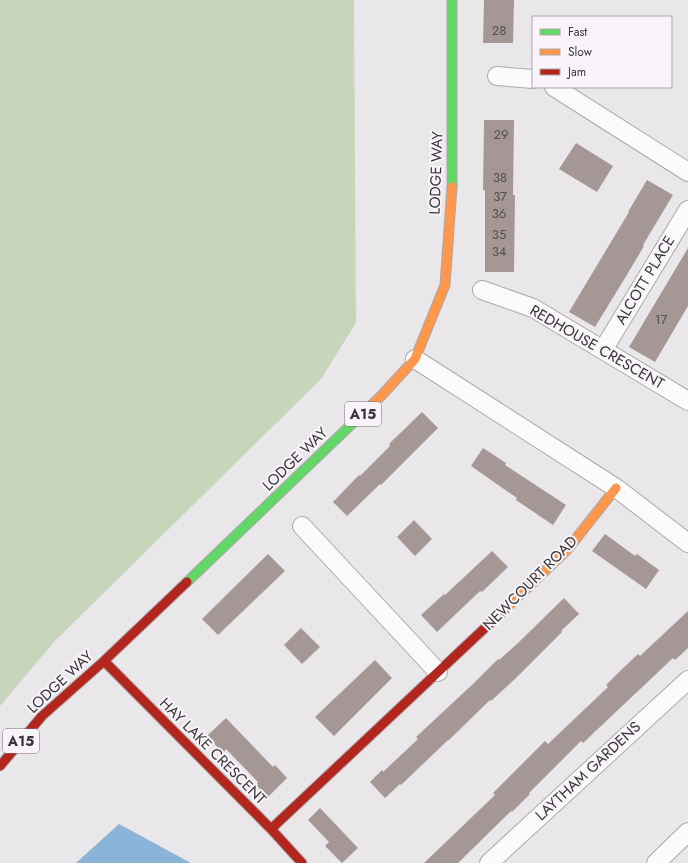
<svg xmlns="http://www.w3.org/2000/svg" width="688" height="863" font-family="Jost,sans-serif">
<rect width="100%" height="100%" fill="#eae7ea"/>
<path fill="#c7d6bb" d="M 0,0 L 354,0 L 356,323 L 321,379 L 54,642 L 0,706 Z"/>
<path fill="#8ab4d7" d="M 119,824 L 191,863 L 76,863 Z"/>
<path fill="#a59795" d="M 484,0 L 514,0 L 513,43 L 483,43 Z
M 484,120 L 514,120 L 513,195 L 515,195 L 514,272 L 485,272 L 485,190 L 483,190 Z
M 576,143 L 613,166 L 597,192 L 559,169 Z
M 647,180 L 673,195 L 643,245 L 644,246 L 625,278 L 595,327 L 569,312 L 629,212 L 628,212 Z
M 688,248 L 688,306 L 655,362 L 629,347 Z
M 422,412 L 438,428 L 381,485 L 380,484 L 347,516 L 333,502 L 359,475 L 360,476 L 390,446 L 389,444 Z
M 483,448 L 506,463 L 505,465 L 566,505 L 553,525 L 516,500 L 517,498 L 471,466 Z
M 414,520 L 432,539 L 415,556 L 397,537 Z
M 605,534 L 635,556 L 637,554 L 659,570 L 646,589 L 592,551 Z
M 492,551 L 508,567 L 482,592 L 480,591 L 437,632 L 421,615 L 444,594 L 445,595 Z
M 268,554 L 285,571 L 218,635 L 202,619 Z
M 564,598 L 579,614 L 561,631 L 562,632 L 516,678 L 491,701 L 490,700 L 449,740 L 448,740 L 401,785 L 400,784 L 385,798 L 370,782 L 382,770 L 383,772 L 418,739 L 416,737 L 474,683 L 498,659 L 499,660 L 518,643 Z
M 688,611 L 688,648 L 675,660 L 673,658 L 583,743 L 581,741 L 529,793 L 530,794 L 512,812 L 511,811 L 458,863 L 424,863 L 495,795 L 493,793 L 545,741 L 548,744 L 608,687 L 606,685 L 618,673 L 638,654 L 640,656 Z
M 301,628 L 320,647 L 302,664 L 284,645 Z
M 375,660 L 392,678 L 334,736 L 315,717 Z
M 226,718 L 273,767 L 275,765 L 287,778 L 268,797 L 256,785 L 258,782 L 226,749 L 223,753 L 207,736 Z
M 320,808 L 358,848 L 342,863 L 325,846 L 329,842 L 308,820 Z"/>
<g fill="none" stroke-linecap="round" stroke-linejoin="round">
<defs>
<path id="street" d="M 497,76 L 533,79
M 554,87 L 688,172
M 482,290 L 533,308 L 688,401
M 603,350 L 688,210
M 415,359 L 616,488 L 688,543
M 302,526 L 438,672
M 489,863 L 688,680
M 656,863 L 688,832"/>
<path id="fast" d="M 452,187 L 452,0
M 187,582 L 357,419"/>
<path id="slow" d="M 357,419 L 381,396 L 415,359 L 445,285 L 452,187
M 504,610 L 567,550 L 616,488"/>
<path id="jam" d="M 104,661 L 271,829 L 302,863
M 0,766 L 42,716 L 104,661 L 187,582
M 271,829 L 504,610"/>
</defs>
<use href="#street" stroke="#aaa8aa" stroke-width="20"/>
<use href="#fast" stroke="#aaa8aa" stroke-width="11"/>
<use href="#slow" stroke="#aaa8aa" stroke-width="11"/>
<use href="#jam" stroke="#aaa8aa" stroke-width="11"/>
<use href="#street" stroke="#fcfbfc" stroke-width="18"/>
<use href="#fast" stroke="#63d668" stroke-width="9"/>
<use href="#slow" stroke="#ff974d" stroke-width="9"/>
<use href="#jam" stroke="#b3261e" stroke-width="9"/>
</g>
<g text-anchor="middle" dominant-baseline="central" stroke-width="4" stroke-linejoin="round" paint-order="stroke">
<g font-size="13" fill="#534e4f">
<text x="499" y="30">28</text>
<text x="501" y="134">29</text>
<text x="500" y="177">38</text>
<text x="500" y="196">37</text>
<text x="499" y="213">36</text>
<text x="499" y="234">35</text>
<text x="499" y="251">34</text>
<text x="661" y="319">17</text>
</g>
<g fill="#f8f4f9" stroke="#726f72" stroke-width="1">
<rect x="345" y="402" width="36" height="24" rx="3"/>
<rect x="3" y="729" width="36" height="24" rx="3"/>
</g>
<g font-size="14" font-weight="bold" fill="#383638">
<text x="363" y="414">A15</text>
<text x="21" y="741">A15</text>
</g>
<g font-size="15" fill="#383638" stroke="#f8f4f9">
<text transform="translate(436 173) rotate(-88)">LODGE WAY</text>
<text transform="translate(645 280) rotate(-59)">ALCOTT PLACE</text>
<text transform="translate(597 347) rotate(30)">REDHOUSE CRESCENT</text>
<text transform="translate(295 459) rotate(-44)">LODGE WAY</text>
<text transform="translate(530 583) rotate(-45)">NEWCOURT ROAD</text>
<text transform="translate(60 682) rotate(-43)">LODGE WAY</text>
<text transform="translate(213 751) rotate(45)">HAY LAKE CRESCENT</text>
<text transform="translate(588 771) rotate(-43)">LAYTHAM GARDENS</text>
</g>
</g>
<rect x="532" y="16" width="140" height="72" fill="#f8f4f9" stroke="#aba8ac"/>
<rect x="540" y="29" width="20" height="6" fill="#63d668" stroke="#aba8ac"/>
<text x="568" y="36" font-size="12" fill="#383638">Fast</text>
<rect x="540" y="49" width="20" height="6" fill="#ff974d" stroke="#aba8ac"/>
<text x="568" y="56" font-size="12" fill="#383638">Slow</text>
<rect x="540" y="69" width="20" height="6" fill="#b3261e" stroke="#aba8ac"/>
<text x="568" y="76" font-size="12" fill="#383638">Jam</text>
</svg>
